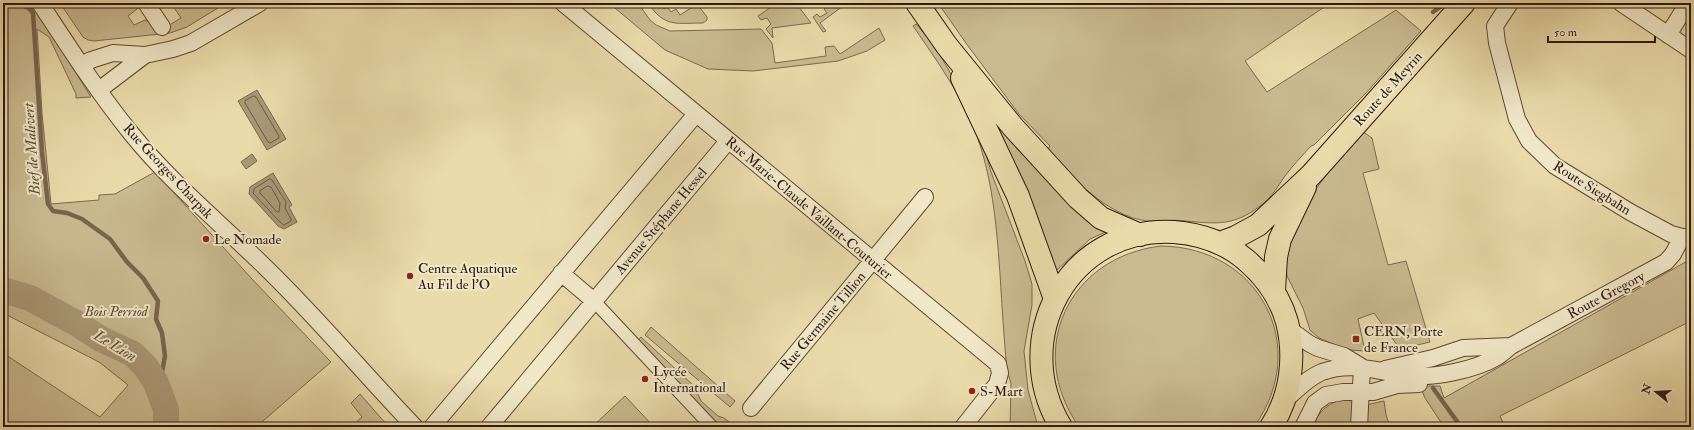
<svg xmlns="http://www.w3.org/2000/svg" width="1694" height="430" font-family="'IM FELL Double Pica',serif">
<rect width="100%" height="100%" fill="#eadbaa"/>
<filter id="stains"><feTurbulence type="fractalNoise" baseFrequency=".005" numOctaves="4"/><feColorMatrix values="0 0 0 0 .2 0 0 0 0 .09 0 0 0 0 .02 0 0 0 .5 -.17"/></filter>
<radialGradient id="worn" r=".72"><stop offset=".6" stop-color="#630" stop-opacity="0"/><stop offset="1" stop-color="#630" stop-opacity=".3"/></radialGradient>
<path fill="#caba90" stroke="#7c6950" d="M 3,3 L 27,3 L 24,9 L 35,8 L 91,97 L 76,98 L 76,94 L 49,37 L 37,29 L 42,113 L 51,204 L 99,200 L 99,195 L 115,194 L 155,172 L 252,279 L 331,362 L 256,427 L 3,427 L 3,353 L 100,417 L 128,385 L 99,362 L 3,313 Z
M 60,3 L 105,3 L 110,8 L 118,3 L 137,3 L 137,9 L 128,16 L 134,25 L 145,20 L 151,23 L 158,32 L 181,18 L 171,3 L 226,3 L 187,27 L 170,33 L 94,41 L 88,40 L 83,37 Z
M 609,3 L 638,3 L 650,20 L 656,25 L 670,31 L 761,29 L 772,43 L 775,63 L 826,56 L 825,47 L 834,46 L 840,54 L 879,28 L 885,40 L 867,51 L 838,61 L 753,71 L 708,69 L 665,50 Z
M 648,3 L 655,3 L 659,8 L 662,6 L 664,9 L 667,7 L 671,12 L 676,9 L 680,15 L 697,4 L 707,17 L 707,20 L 703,23 C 676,23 665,28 648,3 Z
M 777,3 L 796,3 L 811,23 L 772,28 L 773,38 L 766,29 L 771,24 L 767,18 L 761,20 L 758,16 Z
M 825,3 L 847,3 L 820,23 L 826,31 L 823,32 L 813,17 L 817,14 L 820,17 L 827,13 L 824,9 L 827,6 Z
M 938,3 L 1330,3 L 1245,61 L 1267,92 L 1396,10 L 1421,31 L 1367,92 L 1314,145 L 1311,146 C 1302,156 1293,165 1285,176 C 1277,187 1272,198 1260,206 C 1234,226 1217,224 1186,221 C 1173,219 1159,222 1147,221 C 1107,216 1072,177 1046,151 L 1050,146 L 1019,114 L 968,46 Z
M 916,24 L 934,45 L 964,96 L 985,150 L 991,172 L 1025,261 L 1032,284 L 1032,305 L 1024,351 L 1028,390 L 1038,427 L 1010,427 L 1011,383 L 1007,371 C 1004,339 1002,307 1000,274 C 996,217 991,160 965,108 C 950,79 931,52 913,26 Z
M 979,92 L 1110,230 L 1090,239 L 1056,271 Z
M 1362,131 L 1372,138 L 1379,169 L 1363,173 L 1388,265 L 1406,261 L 1430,342 L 1400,349 L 1374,313 L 1358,319 L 1365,351 L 1351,350 L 1338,346 L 1319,338 L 1310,330 L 1303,308 L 1287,276 L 1286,266 L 1287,237 L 1311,196 L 1336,161 Z
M 1161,246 C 1259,247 1312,346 1254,427 L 1079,427 C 1025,350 1068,257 1161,246 Z
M 1691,259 L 1691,321 L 1500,416 L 1505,427 L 1444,427 L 1425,398 L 1420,386 L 1440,386 L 1444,398 Z
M 651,327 L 735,401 L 730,407 L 645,335 Z
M 641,337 L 694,386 L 701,401 L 718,416 L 724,418 L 736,427 L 720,427 L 638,340 Z
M 360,394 L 387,425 L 386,427 L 351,427 L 362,417 L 351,403 Z
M 625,396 L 654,427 L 592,427 Z
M 1342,399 L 1356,401 L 1354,427 L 1312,427 C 1320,411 1324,406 1342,399 Z
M 1384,401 L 1386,415 L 1390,427 L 1365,427 L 1366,405 Z"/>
<path fill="#aa9976" stroke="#78654e" d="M 257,90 L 286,139 L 267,150 L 238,101 Z
M 252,154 L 257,161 L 246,169 L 241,162 Z
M 273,173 L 292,205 L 289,207 L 297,222 L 284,229 L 278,226 L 249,194 L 250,187 Z"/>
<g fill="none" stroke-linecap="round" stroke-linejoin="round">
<path stroke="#6c5844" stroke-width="1" d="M 254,96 L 256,97 L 279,136 L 279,138 L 270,143 L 268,142 L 245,103 L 245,101 Z
M 270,179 L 272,180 L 286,202 L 285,208 L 291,219 L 291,221 L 284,225 L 281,223 L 253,193 L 254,189 Z
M 268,186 L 271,187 L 280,203 L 279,212 L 277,212 L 260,193 L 260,191 Z"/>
<path stroke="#78654e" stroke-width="4.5" d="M 25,3 L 33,13 L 42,152 L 48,204 L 53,211 L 67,213 L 82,219 L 110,239 L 127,262 L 143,278 L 158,301 L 156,319 L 162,333 L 165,356 L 162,372 L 156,383
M 1433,12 L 1446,3
M 1433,388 L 1461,427"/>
<path stroke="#aa9976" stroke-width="26" d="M 3,290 L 30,298 L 76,323 L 101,339 L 133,354 L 146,367 L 156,383 L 166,410 L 166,427"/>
<defs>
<path id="pedestrian" d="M 594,301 L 712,427"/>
<path id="minor" d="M 40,3 C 69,47 97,91 130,132 C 170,182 219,222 264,266 C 317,317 364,374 415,427
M 146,3 L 162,27
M 563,3 L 998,364 L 1000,373 L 997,384 L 963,427
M 1510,3 L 1495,26 L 1497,43 L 1517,119 L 1529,141 L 1555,166 L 1630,212 L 1671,234 L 1682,237 L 1691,237
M 1621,3 L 1691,50
M 1668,35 L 1688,3
M 81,65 L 91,60 L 113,53 L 145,55 L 173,49 L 191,43 L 260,3
M 99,90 L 145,55
M 561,273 L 594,301
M 1289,329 L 1310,344 L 1318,348 L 1344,356 L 1362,367
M 1385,369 L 1433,358 L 1463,348 L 1511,346
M 1283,402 C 1295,392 1307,378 1322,372 C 1353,361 1378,372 1409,376 C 1434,378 1475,370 1497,357 C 1502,354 1507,349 1511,346 L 1666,262 L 1673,254 L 1682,237
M 751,408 L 925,197
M 432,427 L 696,114
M 489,427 L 728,141
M 1303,427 L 1315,403 L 1326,395 L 1343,392 L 1373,392 L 1397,385 L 1419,384
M 1359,427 L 1362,367"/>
<path id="primary" d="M 917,3 L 947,46 L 1013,127 L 1078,198 L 1101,218 L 1140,235
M 962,78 L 1018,196 L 1055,299
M 1220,243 L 1236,237 L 1258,225 L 1311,175 L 1464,3
M 1274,290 L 1276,257 L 1280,239 L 1305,187
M 1061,427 C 1008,339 1068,226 1174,232 C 1200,234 1226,243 1246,260 C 1266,277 1280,297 1287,322 C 1296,357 1291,396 1271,427"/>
</defs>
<use href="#pedestrian" stroke="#5d4937" stroke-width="14"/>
<use href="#minor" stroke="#5d4937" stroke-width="18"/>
<use href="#primary" stroke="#2e1811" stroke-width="24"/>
<use href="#pedestrian" stroke="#f1e8c8" stroke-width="12"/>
<use href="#minor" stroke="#f1e8c8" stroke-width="16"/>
<use href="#primary" stroke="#eadbaa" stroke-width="22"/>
</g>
<g fill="#8f2418" stroke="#f1e8c8" stroke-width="1.5">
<circle cx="206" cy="239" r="4"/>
<circle cx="410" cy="276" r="4"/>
<rect x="1352" y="335" width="8" height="8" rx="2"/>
<circle cx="645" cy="379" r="4"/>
<circle cx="972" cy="391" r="4"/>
</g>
<g text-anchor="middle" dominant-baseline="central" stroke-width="4" stroke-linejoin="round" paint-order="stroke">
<g font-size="14" fill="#2e1811" stroke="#f1e8c8">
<text transform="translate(1388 89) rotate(-48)">Route de Meyrin</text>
<text transform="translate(168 171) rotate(47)">Rue Georges Charpak</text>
<text transform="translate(1592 188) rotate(32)">Route Siegbahn</text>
<text transform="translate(809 208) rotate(40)">Rue Marie-Claude Vaillant-Couturier</text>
<text transform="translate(661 221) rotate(-50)">Avenue Stéphane Hessel</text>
<text transform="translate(1606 295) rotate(-28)">Route Gregory</text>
<text transform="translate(823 321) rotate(-50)">Rue Germaine Tillion</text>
</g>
<g font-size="14" fill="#2e1811" stroke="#f1e8c8" text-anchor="start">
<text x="214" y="239">Le Nomade</text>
<text x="418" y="268">Centre Aquatique<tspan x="418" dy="16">Au Fil de l'O</tspan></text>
<text x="1364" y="331">CERN, Porte<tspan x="1364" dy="16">de France</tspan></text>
<text x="653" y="371">Lycée<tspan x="653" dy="16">International</tspan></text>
<text x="980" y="391">S-Mart</text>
</g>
<g font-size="14" font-style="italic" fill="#5d4937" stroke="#f1e8c8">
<text x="116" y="311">Bois Perriod</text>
</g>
<g font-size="15" font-style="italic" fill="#604c39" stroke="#f1e8c8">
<text transform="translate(32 149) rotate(-94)">Bief de Malivert</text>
<text transform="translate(115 346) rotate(31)">Le Lion</text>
</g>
</g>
<rect width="1694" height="430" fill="none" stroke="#eadbaa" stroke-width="16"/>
<rect x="4" y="4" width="1686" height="422" fill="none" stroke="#2e1811" stroke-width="2"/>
<rect x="8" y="8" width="1678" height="414" fill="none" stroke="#2e1811"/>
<g transform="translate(1656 392) rotate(288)" stroke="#f1e8c8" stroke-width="3" paint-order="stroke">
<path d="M0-3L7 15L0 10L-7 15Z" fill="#2e1811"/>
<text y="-6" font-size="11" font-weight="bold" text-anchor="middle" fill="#2e1811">N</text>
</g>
<path d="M1548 36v6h107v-6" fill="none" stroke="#2e1811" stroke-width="2"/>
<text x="1554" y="36" font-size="12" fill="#2e1811" stroke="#f1e8c8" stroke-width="3" paint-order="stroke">50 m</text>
<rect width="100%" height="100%" filter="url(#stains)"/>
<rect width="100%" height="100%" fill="url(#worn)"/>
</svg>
